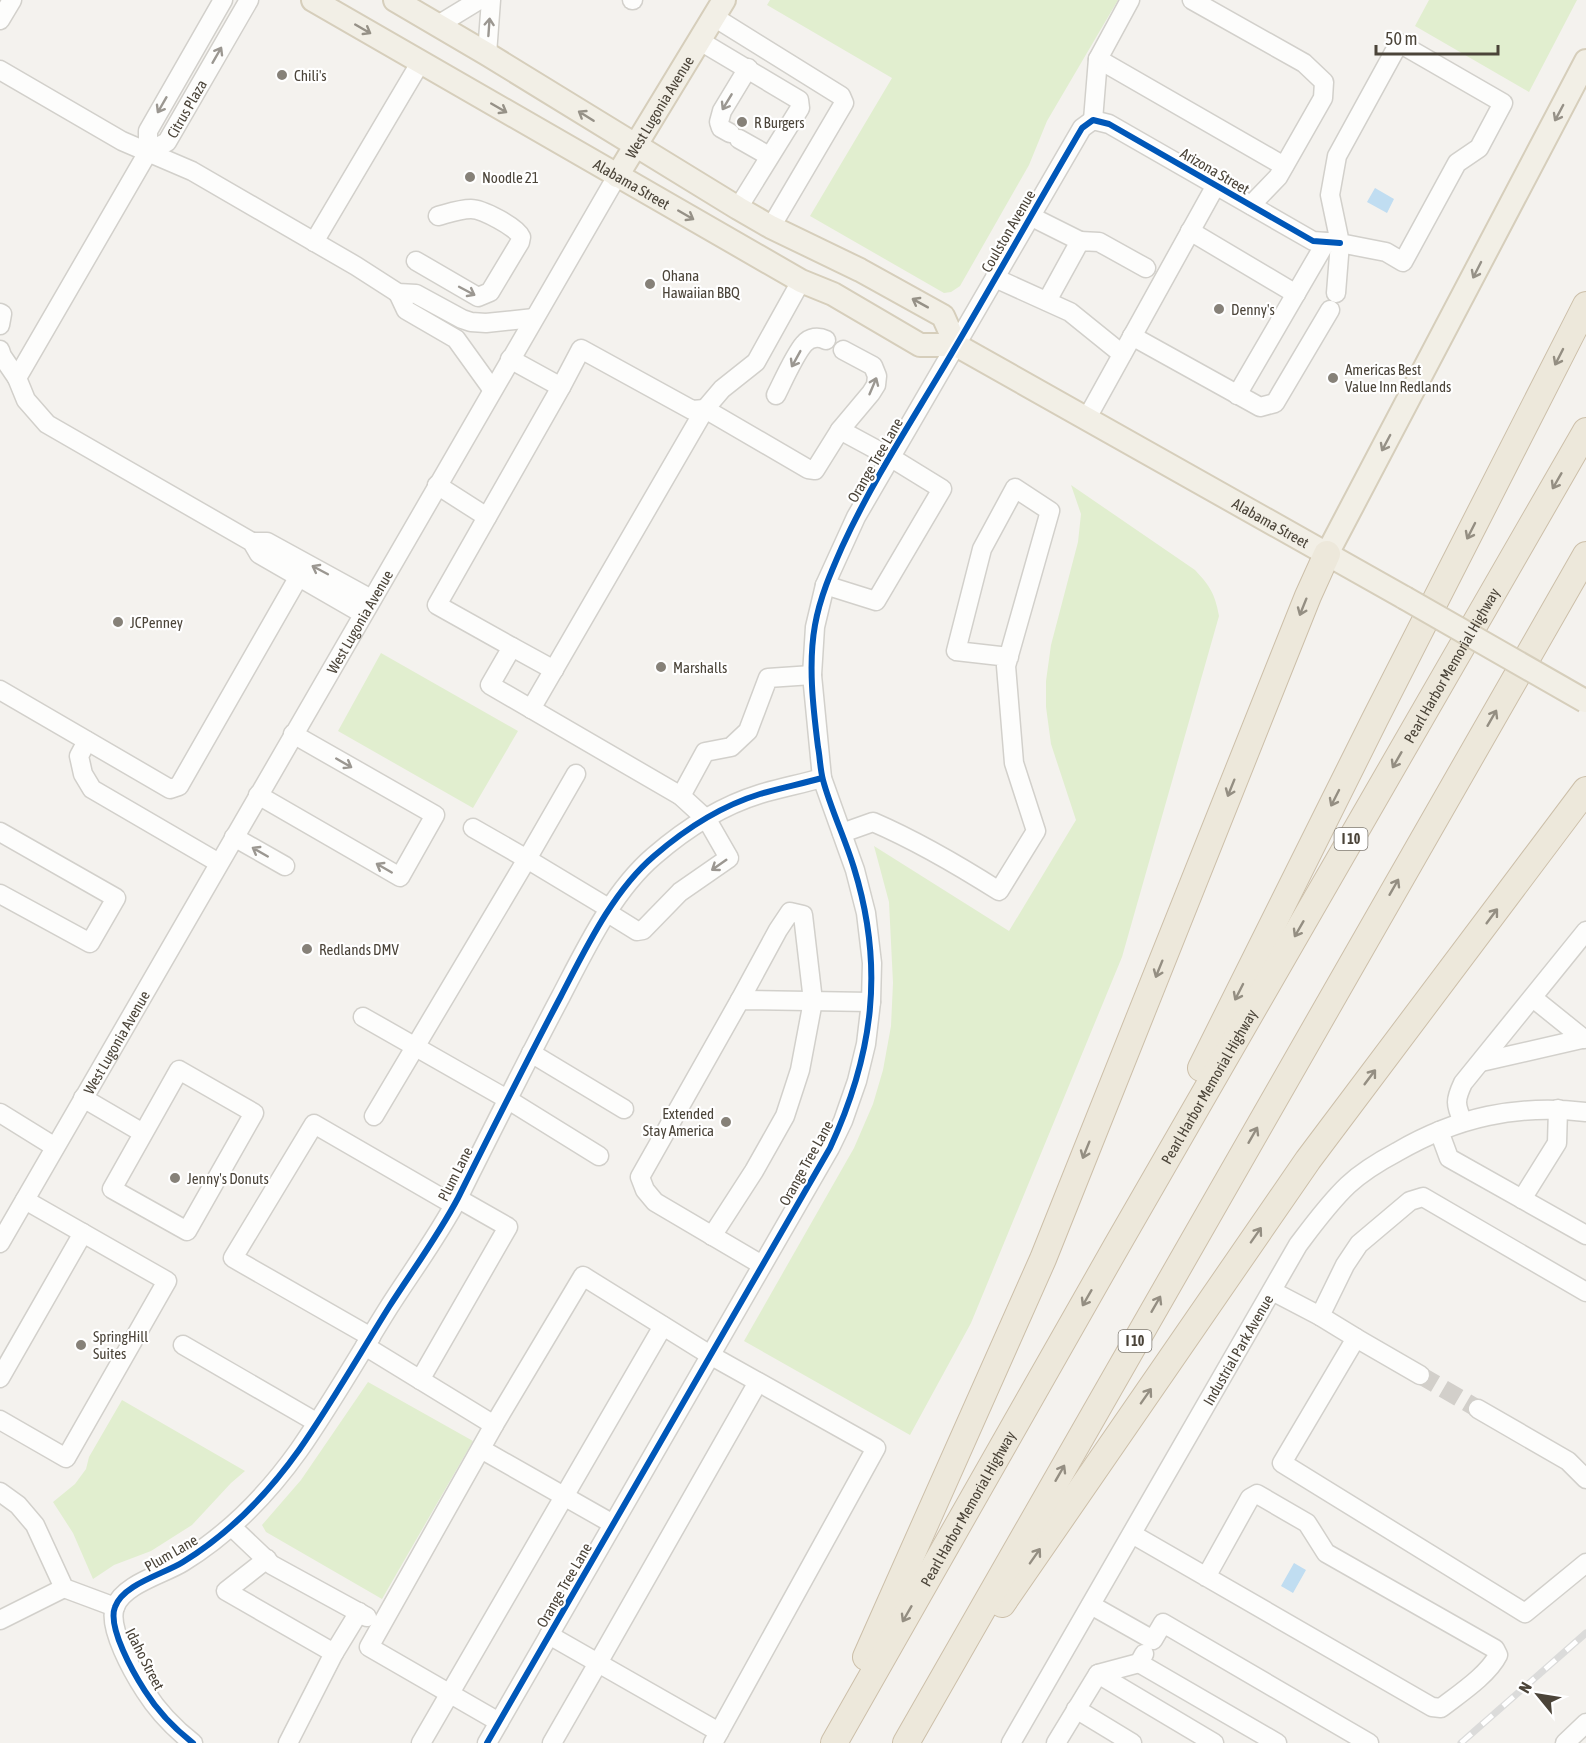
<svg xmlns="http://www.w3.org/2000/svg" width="1586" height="1743" font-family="'Asap Condensed',sans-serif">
<rect width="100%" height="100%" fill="#f4f2ee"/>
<path fill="#e1eecf" d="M 770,0 L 1118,0 L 1047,121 L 1029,165 L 960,286 L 951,292 L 944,293 L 810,216 L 892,78 L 767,5 Z
M 1429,0 L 1577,0 L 1529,92 L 1415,26 Z
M 1071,485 L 1195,570 C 1210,586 1215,594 1219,616 L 1122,957 L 971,1323 L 910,1435 L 744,1341 L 854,1148 L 873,1104 L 883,1070 L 891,1026 L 893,983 L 889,902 L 874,846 L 1009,931 L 1076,820 L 1051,744 L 1046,707 L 1046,681 L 1051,645 L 1078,542 L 1081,514 Z
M 381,653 L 518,731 L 473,808 L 338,731 Z
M 368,1382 L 473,1441 L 382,1599 L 266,1532 L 262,1525 L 301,1480 Z
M 122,1400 L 245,1471 L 231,1483 L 192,1525 L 151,1551 L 114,1565 L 93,1579 L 73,1533 L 53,1502 L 75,1484 L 86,1469 L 89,1457 Z"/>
<path fill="#c0ddf1" d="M 1375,188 L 1394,199 L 1387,213 L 1367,202 Z
M 1294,1563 L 1306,1570 L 1293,1593 L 1281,1586 Z"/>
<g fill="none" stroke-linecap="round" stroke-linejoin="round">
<path stroke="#d2cfca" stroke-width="18" stroke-dasharray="18 9" stroke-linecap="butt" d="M 1420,1375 L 1478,1409"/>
<defs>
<g id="minor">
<path d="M 223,0 L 148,131 L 148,152 L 17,378 L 26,400 L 47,424 L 252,542 L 259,554 L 363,614"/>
<path d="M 632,0 L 633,0"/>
<path d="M 1192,0 L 1304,63 L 1324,82 L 1323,98 L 1278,177 L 1251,205"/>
<path d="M 714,17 L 841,96 L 844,103 L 771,227"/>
<path d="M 0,20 L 12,0"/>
<path d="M 438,25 L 479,0"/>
<path d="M 700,41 L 799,100 L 800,108 L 738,208"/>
<path d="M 487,54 L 491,0"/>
<path d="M 1098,59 L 1284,166"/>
<path d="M 0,70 L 122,141 L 192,171 L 356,266 L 398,293 L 416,294 L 462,319 L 471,322 L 486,323 L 534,318"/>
<path d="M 1093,120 L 1098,59 L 1130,0"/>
<path d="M 730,133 L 721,128 L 719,122 L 722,111 L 748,68"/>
<path d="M 739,139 L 769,156"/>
<path id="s1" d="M 148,152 L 167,142 L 249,0"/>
<path d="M 1030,216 L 1080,241"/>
<path d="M 1190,231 L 1296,294"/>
<path d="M 314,242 L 420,63"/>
<path d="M 416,261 L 478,297 L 490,292 L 520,242 L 521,237 C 517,227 482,209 471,209 C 460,209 449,213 438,216"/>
<path d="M 995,278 L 1070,312 L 1122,354"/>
<path d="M 398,293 L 406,310 L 456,339 L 492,389"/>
<path d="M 1047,301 L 1080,241 L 1099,242 L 1146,268"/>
<path d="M 0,313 L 2,314 L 0,325"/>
<path d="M 1132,336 L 1260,407 L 1275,403 L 1330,310"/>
<path d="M 0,350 L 2,356 L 17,378"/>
<path d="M 510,359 L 561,387 L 581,349 L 692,410 L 705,409 L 808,469 L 815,470 L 840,430 L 871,393 L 876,385 L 877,376 L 873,366 L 843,350"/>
<path d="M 561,387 L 437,605 L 512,647 L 490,685 L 681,796 L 705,818"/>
<path d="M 776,395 C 783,381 795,354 804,344 C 810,337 818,336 826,340"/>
<path d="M 1237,395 L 1326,242"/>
<path d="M 1087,418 L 1216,185"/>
<path d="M 437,485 L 487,517"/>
<path d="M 252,542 L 267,542 L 371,599"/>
<path d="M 825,585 L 876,601 L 942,489 L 890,457 L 840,430"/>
<path d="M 512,647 L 554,670"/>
<path d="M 0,690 L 170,789 L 179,786 L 298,578"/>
<path d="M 531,709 L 705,409 L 722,389 L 756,362 L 801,281"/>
<path d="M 87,741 L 79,756 L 83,774 L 92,789 L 219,863"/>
<path d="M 258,795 L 400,877 L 435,815 L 293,734"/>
<path d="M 681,796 L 705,752 L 731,747 L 748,731 L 768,678 L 812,675"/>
<path d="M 473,828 L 527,859 L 576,774"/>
<path d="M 0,832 L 116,898 L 90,943 L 0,894"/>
<path d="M 842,833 L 873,822 C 917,841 958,865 999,891 L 1036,831 L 1014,763 L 1006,666 L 1050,511 L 1015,488 L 982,549 L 956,651 L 1009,657"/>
<path d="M 234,837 L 285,866"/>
<path d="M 608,913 L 637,931 L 643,930 L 680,892 L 729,858 L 706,818"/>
<path d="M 1533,998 L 1584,1039"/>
<path d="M 363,1017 L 507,1099 L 599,1156"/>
<path d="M 531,1053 L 624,1109"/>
<path d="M 1481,1062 L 1586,1038"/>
<path d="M 179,1070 L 254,1113 L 187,1231 L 112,1189 Z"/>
<path d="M 83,1098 L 143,1133"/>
<path d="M 0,1113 L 55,1147"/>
<path d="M 374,1116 L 527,859 L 610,909"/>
<path d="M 1463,1122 C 1455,1104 1455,1100 1463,1083 L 1586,931"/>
<path d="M 1439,1131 L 1449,1158 L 1586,1235"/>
<path d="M 1522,1199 L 1557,1143 L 1558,1109"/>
<path d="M 712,1236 L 754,1171 L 785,1116 L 800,1070 L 813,1001 L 803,915 L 790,912 L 778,930 L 740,1000"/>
<path id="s2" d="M 0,1243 L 617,176"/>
<path d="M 762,1265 L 655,1202 L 645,1190 L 640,1177 L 740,1000 L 871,1002"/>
<path d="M 1272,1291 L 1320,1316 L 1356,1338 L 1282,1463 L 1525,1613 L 1586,1563"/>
<path d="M 1320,1316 L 1345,1265 L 1359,1244 L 1410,1201 L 1423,1197 L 1586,1292"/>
<path d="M 371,1337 L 233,1258 L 314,1124 L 454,1205"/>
<path d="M 1356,1338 L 1420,1375"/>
<path d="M 183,1345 L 316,1422"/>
<path d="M 365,1346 L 494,1425 L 583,1276 L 710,1355 L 876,1448 L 713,1743"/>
<path d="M 0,1378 L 83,1233"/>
<path d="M 420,1380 L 508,1227 L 457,1198"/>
<path d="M 1478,1409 L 1568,1461 L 1586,1479"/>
<path d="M 0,1420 L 66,1458 L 167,1281 L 25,1200"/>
<path d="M 494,1425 L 369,1647 L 499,1722"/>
<path d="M 481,1449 L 613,1524"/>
<path d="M 0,1492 L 18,1505 L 35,1525 L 64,1588 L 115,1607"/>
<path d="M 232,1527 L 272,1565 L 367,1617"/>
<path d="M 1132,1534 L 1432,1707 L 1441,1708 C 1459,1694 1488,1675 1498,1655 L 1495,1649 L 1326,1553 L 1307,1523 L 1257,1494 L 1250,1498 L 1206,1577"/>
<path d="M 267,1559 L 226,1591 L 334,1653 L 359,1612"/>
<path d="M 1091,1605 L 1153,1640 L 1163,1623 L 1369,1743"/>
<path d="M 0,1620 L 64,1588"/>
<path d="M 549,1635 L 598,1663 L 758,1382"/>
<path d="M 1139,1663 L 1277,1743"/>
<path d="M 1098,1674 L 1214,1743"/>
<path d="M 1076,1709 L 1132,1743"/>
<path d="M 193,1743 C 175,1729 157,1710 145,1691 C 134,1674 107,1627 115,1607 C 123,1584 164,1574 183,1562 C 230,1533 267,1495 299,1450 C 331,1404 359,1355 389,1307 C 412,1271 438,1236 458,1198 C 492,1130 526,1062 561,996 C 586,948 613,891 654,856 C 684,830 721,806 760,794 C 780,788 801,784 822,778"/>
<path d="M 288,1743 L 334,1653"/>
<path d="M 421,1743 L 663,1326"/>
<path d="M 487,1743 L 830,1148 L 843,1121 L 857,1081 L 866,1044 L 871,1002 L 872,963 L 866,913 L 855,870 L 822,778 L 812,675 L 815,627 L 825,585 L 856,517 L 1082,128 L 1093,120 L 1109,124 L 1313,241 L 1340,243 L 1386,252 L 1403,262 L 1457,163 L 1479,148 L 1503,103 L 1399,43 L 1337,156 L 1330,195 L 1340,243 L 1336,293"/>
<path d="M 552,1743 L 598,1663 L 719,1732"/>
<path id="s3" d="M 1011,1743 L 1298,1245 C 1313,1225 1329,1203 1348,1185 C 1362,1172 1380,1161 1397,1152 C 1457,1117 1517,1104 1586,1112"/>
<path d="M 1056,1743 L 1098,1674 L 1139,1663 L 1144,1654"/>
<path d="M 1565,1743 L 1586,1723"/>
</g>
<g id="major">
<path id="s4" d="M 313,0 L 801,281 L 833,294 L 920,345 L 956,345 L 1405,598"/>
<path d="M 395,0 L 487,54 L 738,208 L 771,227 L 860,270 L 943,316 L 956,345"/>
<path id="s5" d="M 617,176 L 724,0"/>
<path d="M 1327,554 L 1586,61"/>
</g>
<g id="highway">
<path d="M 1201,1068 L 1375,719 L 1586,305"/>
<path d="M 1002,1604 L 1308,1160 L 1586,790"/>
<path d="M 866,1657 L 1043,1259 L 1308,596 L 1327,554"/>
<path id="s6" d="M 834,1743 L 1116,1247 L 1586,431"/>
<path d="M 906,1743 L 1586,555"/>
</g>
</defs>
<use href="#minor" stroke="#d2d0cb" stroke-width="21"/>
<use href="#major" stroke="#d6cebb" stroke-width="26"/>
<use href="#highway" stroke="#ccbfa9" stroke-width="28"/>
<use href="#minor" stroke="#fdfdfc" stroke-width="18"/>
<use href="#major" stroke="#f2efe6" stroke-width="22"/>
<use href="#highway" stroke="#ede8db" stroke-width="26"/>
<defs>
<path id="rail" d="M 1461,1743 L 1586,1633"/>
</defs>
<use href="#rail" stroke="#dbdbda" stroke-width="7"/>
<use href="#rail" stroke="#fff" stroke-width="4.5" stroke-dasharray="14" stroke-linecap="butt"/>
<defs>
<path id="major-bridge" d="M 1405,598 L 1585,701"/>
</defs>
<use href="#major-bridge" stroke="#d6cebb" stroke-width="26" stroke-linecap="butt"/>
<use href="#major-bridge" stroke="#f2efe6" stroke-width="22"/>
<defs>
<path id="cycleway" d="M 193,1743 C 175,1729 157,1710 145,1691 C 134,1674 107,1627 115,1607 C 123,1584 164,1574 183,1562 C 230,1533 267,1495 299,1450 C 331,1404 359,1355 389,1307 C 412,1271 438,1236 458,1198 C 492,1130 526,1062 561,996 C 586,948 613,891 654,856 C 684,830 721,806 760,794 C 780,788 801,784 822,778
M 487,1743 L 830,1148 C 873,1055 885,968 854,868 C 845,838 831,810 823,780 C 820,769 820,757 818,747 C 813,707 808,664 815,625 C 820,597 831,572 842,547 C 869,488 904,433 937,378 C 987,295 1033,211 1082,128 L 1093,120 L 1109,124 L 1313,241 L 1340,243"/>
</defs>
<use href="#cycleway" stroke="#fff" stroke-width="10"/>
<use href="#cycleway" stroke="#0057b8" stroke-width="6"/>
</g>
<defs><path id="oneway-shaft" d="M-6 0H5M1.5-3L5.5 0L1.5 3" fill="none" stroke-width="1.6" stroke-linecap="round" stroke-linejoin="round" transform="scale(1.5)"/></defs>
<g stroke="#9b9791">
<use href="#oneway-shaft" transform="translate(489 27) rotate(-86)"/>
<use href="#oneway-shaft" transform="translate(217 55) rotate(-60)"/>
<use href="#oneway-shaft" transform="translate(727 102) rotate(121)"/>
<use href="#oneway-shaft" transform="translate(162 105) rotate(120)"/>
<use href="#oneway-shaft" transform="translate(467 291) rotate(28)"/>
<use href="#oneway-shaft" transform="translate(796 359) rotate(119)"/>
<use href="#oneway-shaft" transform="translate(873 386) rotate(-67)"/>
<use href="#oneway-shaft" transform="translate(320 570) rotate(-152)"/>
<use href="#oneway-shaft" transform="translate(344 763) rotate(30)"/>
<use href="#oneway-shaft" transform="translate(260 852) rotate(-150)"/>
<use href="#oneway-shaft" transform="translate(719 865) rotate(145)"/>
<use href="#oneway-shaft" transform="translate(384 868) rotate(-150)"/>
</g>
<g stroke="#969187">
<use href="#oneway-shaft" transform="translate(363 29) rotate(30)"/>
<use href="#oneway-shaft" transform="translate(499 108) rotate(30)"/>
<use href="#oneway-shaft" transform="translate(1559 113) rotate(118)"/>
<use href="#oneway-shaft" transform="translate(586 116) rotate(-148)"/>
<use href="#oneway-shaft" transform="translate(686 215) rotate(30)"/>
<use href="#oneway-shaft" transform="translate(1477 270) rotate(117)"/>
<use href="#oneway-shaft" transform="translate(920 303) rotate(-151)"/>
<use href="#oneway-shaft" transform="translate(1386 443) rotate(118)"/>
</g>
<g stroke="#948e82">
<use href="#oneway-shaft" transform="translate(1559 357) rotate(117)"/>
<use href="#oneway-shaft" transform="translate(1557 481) rotate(120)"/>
<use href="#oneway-shaft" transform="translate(1471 531) rotate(117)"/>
<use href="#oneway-shaft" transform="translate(1303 607) rotate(112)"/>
<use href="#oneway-shaft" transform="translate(1492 718) rotate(-60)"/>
<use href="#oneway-shaft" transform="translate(1397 760) rotate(120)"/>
<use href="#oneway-shaft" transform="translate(1231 788) rotate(112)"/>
<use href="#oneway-shaft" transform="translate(1335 798) rotate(117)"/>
<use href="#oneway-shaft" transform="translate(1394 887) rotate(-60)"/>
<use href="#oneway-shaft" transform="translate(1492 916) rotate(-53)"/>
<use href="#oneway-shaft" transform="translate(1299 929) rotate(120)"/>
<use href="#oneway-shaft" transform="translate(1159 969) rotate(112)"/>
<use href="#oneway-shaft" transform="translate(1239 992) rotate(117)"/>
<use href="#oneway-shaft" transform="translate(1370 1077) rotate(-53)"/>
<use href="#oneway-shaft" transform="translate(1253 1135) rotate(-60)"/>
<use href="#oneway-shaft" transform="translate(1086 1150) rotate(112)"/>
<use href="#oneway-shaft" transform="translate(1256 1235) rotate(-55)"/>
<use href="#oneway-shaft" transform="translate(1087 1298) rotate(120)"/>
<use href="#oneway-shaft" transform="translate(1156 1304) rotate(-60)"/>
<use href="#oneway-shaft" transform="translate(1146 1396) rotate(-55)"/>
<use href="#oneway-shaft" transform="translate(1060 1473) rotate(-60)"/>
<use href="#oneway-shaft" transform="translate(1035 1556) rotate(-55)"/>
<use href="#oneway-shaft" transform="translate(907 1614) rotate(120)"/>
</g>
<g fill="#868178" stroke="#fff" stroke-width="2">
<circle cx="282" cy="75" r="6"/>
<circle cx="742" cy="122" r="6"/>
<circle cx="470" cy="177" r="6"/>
<circle cx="650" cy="284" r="6"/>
<circle cx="1219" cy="309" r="6"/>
<circle cx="1333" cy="378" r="6"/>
<circle cx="118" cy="622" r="6"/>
<circle cx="661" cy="667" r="6"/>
<circle cx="307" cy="949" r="6"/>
<circle cx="726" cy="1122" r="6"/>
<circle cx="175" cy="1178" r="6"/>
<circle cx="81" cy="1345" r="6"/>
</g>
<g text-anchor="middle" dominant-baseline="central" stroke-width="4.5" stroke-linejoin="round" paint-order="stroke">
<g fill="#fff" stroke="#817c74" stroke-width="1.5">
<rect x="1334.5" y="828" width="33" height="22" rx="4.5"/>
<rect x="1118.5" y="1330" width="33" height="22" rx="4.5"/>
</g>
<g font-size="14" font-weight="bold" fill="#4b4439">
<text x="1351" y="839">I 10</text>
<text x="1135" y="1341">I 10</text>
</g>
<g font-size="15" fill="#4b4439" stroke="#fff" text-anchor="start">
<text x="294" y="75">Chili's</text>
<text x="754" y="122">R Burgers</text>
<text x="482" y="177">Noodle 21</text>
<text x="662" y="275">Ohana<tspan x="662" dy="17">Hawaiian BBQ</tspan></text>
<text x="1231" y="309">Denny's</text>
<text x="1345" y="369">Americas Best<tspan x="1345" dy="17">Value Inn Redlands</tspan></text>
<text x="130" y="622">JCPenney</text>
<text x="673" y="667">Marshalls</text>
<text x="319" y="949">Redlands DMV</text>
<text x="714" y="1113" text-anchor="end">Extended<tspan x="714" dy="17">Stay America</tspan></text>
<text x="187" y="1178">Jenny's Donuts</text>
<text x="93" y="1336">SpringHill<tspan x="93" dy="17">Suites</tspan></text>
</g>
<g font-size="15" fill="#4b4439" stroke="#fff">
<text stroke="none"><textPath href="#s5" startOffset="81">West Lugonia Avenue</textPath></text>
<text stroke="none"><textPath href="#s1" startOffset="60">Citrus Plaza</textPath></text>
<text transform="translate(1215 171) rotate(30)">Arizona Street</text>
<text stroke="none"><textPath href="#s4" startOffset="368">Alabama Street</textPath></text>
<text transform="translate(1008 231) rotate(-60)">Coulston Avenue</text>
<text transform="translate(875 460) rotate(-60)">Orange Tree Lane</text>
<text stroke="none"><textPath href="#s4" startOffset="1096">Alabama Street</textPath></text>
<text stroke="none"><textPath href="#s2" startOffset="718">West Lugonia Avenue</textPath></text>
<text stroke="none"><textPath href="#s6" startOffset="1242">Pearl Harbor Memorial Highway</textPath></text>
<text stroke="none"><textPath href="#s2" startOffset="232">West Lugonia Avenue</textPath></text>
<text stroke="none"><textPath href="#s6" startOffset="756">Pearl Harbor Memorial Highway</textPath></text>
<text transform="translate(806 1163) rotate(-61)">Orange Tree Lane</text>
<text transform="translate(455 1174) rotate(-63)">Plum Lane</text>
<text stroke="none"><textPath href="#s3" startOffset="454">Industrial Park Avenue</textPath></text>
<text stroke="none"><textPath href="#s6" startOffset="270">Pearl Harbor Memorial Highway</textPath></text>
<text transform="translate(171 1553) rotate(-30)">Plum Lane</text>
<text transform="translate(564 1585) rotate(-60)">Orange Tree Lane</text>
<text transform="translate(145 1659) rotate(63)">Idaho Street</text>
</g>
</g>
<g transform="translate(1538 1695) rotate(300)" stroke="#ffffff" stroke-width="4.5" paint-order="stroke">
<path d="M0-4.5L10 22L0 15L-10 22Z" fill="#4b4439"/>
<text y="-9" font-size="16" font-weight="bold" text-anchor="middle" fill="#4b4439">N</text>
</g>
<path d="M1376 45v9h122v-9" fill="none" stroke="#4b4439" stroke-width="3"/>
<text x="1385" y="45" font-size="18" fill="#4b4439" stroke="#ffffff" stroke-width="4.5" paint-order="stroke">50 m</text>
</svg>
